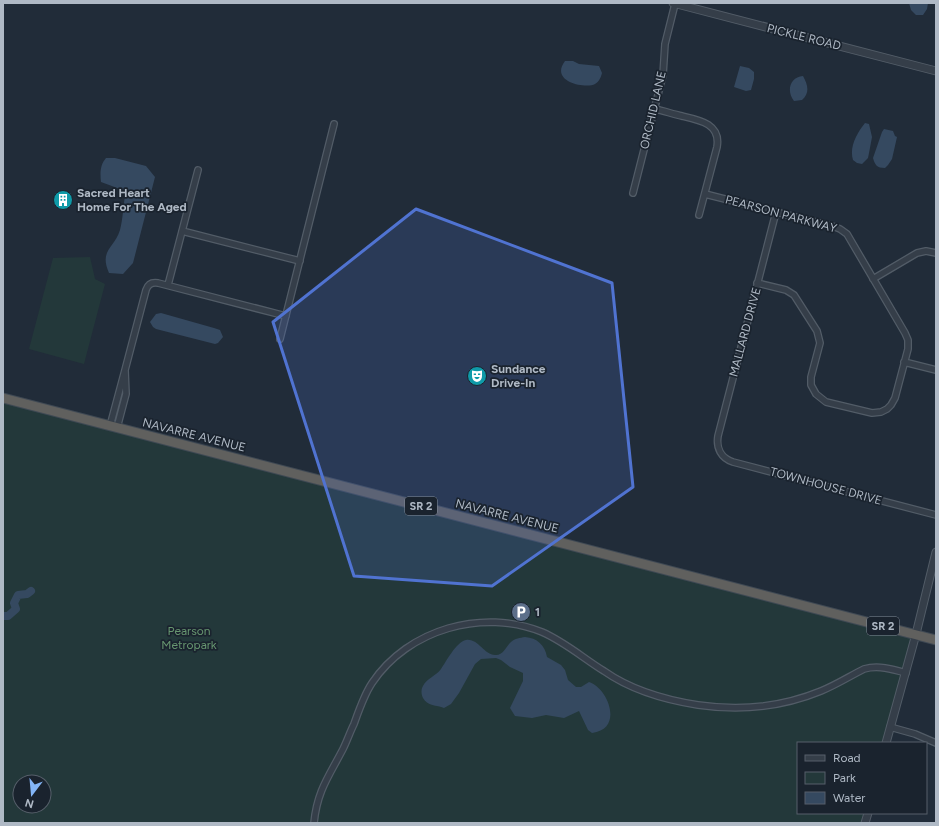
<svg xmlns="http://www.w3.org/2000/svg" width="939" height="826" font-family="Figtree,sans-serif">
<rect width="100%" height="100%" fill="#212c39"/>
<path fill="#23383a" fill-rule="evenodd" d="M 90,257 L 95,279 L 105,284 L 84,364 L 29,349 L 53,258 Z
M 3,398 L 916,634 L 886,743 L 798,743 L 798,813 L 868,813 L 865,823 L 3,823 ZM 20,782 L 44,782 L 44,806 L 20,806 Z"/>
<path fill="#354960" d="M 909,3 L 928,3 L 927,9 L 923,15 L 916,15 L 911,10 Z
M 565,61 L 573,61 L 579,64 L 599,66 L 602,73 C 601,77 599,82 595,84 C 586,89 549,82 565,61 Z
M 740,66 L 749,68 L 754,72 L 754,79 L 751,90 L 746,91 L 734,87 Z
M 803,76 C 808,85 810,93 802,100 L 794,101 C 786,91 790,77 803,76 Z
M 865,123 L 869,124 L 872,137 L 869,153 L 868,158 L 862,164 L 857,163 L 853,160 C 849,147 857,133 865,123 Z
M 884,129 L 893,131 L 895,136 L 897,137 L 892,159 L 888,165 L 885,168 C 877,168 875,165 873,158 L 882,132 Z
M 106,158 L 115,158 L 146,166 L 155,177 L 133,263 L 123,274 L 109,273 C 99,250 114,249 120,230 C 123,219 123,207 125,196 L 120,189 L 101,182 C 100,173 100,165 106,158 Z
M 161,313 L 214,328 L 220,330 L 223,337 L 218,343 L 215,344 L 156,329 L 153,327 L 150,322 L 156,314 Z
M 525,637 C 537,638 545,645 547,657 L 561,665 L 565,670 L 568,680 L 576,687 L 581,687 L 589,682 C 607,687 625,729 592,733 L 588,730 L 579,711 L 564,718 L 546,715 L 532,718 L 515,716 L 510,708 L 523,681 L 523,673 L 510,667 L 501,660 L 496,658 L 481,659 L 475,664 L 459,693 L 451,704 L 444,708 C 437,705 427,706 423,698 C 421,694 421,689 423,686 C 427,678 436,676 441,669 C 446,662 456,642 466,640 C 478,638 484,655 495,655 C 503,656 506,646 511,642 C 515,638 520,638 525,637 Z"/>
<g fill="none" stroke-linecap="round" stroke-linejoin="round">
<path stroke="#354960" stroke-width="8" d="M 3,616 L 8,616 L 16,609 L 14,603 L 18,595 L 27,594 L 31,591"/>
<defs>
<path id="minor" d="M 655,109 C 664,111 673,114 682,116 C 700,120 721,124 717,147 L 699,215
M 633,193 L 663,75 L 665,44 L 675,4
M 705,194 L 835,227 L 840,229 L 847,234 L 905,333 L 908,340 L 908,349 L 895,398 L 891,405 L 887,409 L 881,412 L 872,413 L 826,402 L 816,394 L 811,385 L 811,377 L 820,343 L 817,331 L 794,295 L 786,290 L 757,283
M 776,212 L 718,436 C 716,448 721,458 733,462 L 936,515
M 182,231 L 300,261
M 873,279 L 917,253 L 926,251 L 936,253
M 168,285 L 198,170
M 280,339 L 334,124
M 904,362 L 936,370
M 125,370 L 146,290 C 148,284 152,282 158,283 L 286,316
M 110,426 L 125,370 L 126,394 L 117,428
M 890,727 L 915,734 L 936,743
M 314,823 C 317,791 329,776 343,749 C 347,741 350,732 354,724 C 359,710 364,695 372,683 C 408,629 483,608 542,632 C 565,642 583,658 604,671 C 631,690 666,700 698,705 C 739,711 782,707 821,691 C 836,685 850,676 864,669 C 878,665 892,669 906,673"/>
<path id="tertiary" d="M 673,3 L 936,71
M 886,743 L 916,634 L 936,552
M 865,823 L 868,813"/>
<path id="trunk" d="M 3,398 L 936,640"/>
</defs>
<use href="#minor" stroke="#525c67" stroke-width="8"/>
<use href="#tertiary" stroke="#525c67" stroke-width="9"/>
<use href="#trunk" stroke="#3f4954" stroke-width="11"/>
<use href="#minor" stroke="#353e49" stroke-width="5.5"/>
<use href="#tertiary" stroke="#353e49" stroke-width="7"/>
<use href="#trunk" stroke="#60605e" stroke-width="9"/>
</g>
<path fill="#5073d1" fill-opacity="0.2" stroke="#5073d1" stroke-width="3" stroke-linejoin="round" d="M 416,209 L 612,283 L 633,487 L 492,586 L 354,576 L 273,322 Z"/>
<defs>
<symbol id="building-disc" viewBox="-11 -11 22 22"><circle r="9.5" fill="#0f9aa8" stroke="#1a232e"/><path d="M-4-6H4V6H1V3H-1V6H-4ZM-2.5-4.3h1.7v1.8h-1.7ZM.8-4.3h1.7v1.8H.8ZM-2.5-1h1.7V.8h-1.7ZM.8-1h1.7V.8H.8Z" fill="#fff"/></symbol>
<symbol id="theatre-disc" viewBox="-11 -11 22 22"><circle r="9.5" fill="#0f9aa8" stroke="#1a232e"/><path d="M-5-5.5Q0-4 5-5.5V0Q5 5 0 6Q-5 5-5 0ZM-3.3-2.5H-1v1.5H-3.3ZM1-2.5H3.3v1.5H1ZM-2.8 1Q0 5.5 2.8 1Z" fill="#fff"/></symbol>
<symbol id="parking-disc" viewBox="-11 -11 22 22"><circle r="9.5" fill="#5c6f8a" stroke="#1a232e"/><path d="M-3.5-5.5H1a3.5 3.5 0 0 1 0 7H-1V5.5H-3.5ZM-1-3.4V-.6H.8a1.4 1.4 0 0 0 0-2.8Z" fill="#fff"/></symbol>
</defs>
<g fill-rule="evenodd">
<use href="#building-disc" x="52" y="189" width="22" height="22"/>
<use href="#theatre-disc" x="466" y="365" width="22" height="22"/>
<use href="#parking-disc" x="510" y="601" width="22" height="22"/>
</g>
<g text-anchor="middle" dominant-baseline="central" stroke-width="3.5" stroke-linejoin="round" paint-order="stroke">
<g fill="#1a232e" stroke="#828c98" stroke-width="1">
<rect x="405" y="497" width="32" height="18" rx="3"/>
<rect x="867" y="617" width="32" height="18" rx="3"/>
</g>
<g font-size="11" font-weight="bold" fill="#afb9c5">
<text x="421" y="506">SR 2</text>
<text x="883" y="626">SR 2</text>
</g>
<g font-size="12" fill="#afb9c5" stroke="#1a232e">
<text transform="translate(804 37) rotate(14)">PICKLE ROAD</text>
<text transform="translate(653 110) rotate(-77)">ORCHID LANE</text>
<text transform="translate(781 214) rotate(15)">PEARSON PARKWAY</text>
<text transform="translate(745 332) rotate(-75)">MALLARD DRIVE</text>
<text transform="translate(194 435) rotate(14)">NAVARRE AVENUE</text>
<text transform="translate(826 486) rotate(15)">TOWNHOUSE DRIVE</text>
<text transform="translate(507 516) rotate(14)">NAVARRE AVENUE</text>
</g>
<g font-size="12" font-weight="bold" fill="#afb9c5" stroke="#1a232e" text-anchor="start">
<text x="77" y="193">Sacred Heart<tspan x="77" dy="14">Home For The Aged</tspan></text>
<text x="491" y="369">Sundance<tspan x="491" dy="14">Drive-In</tspan></text>
<text x="535" y="612">1</text>
</g>
<g font-size="12" fill="#679670" stroke="#1a232e">
<text x="189" y="631">Pearson<tspan x="189" dy="14">Metropark</tspan></text>
</g>
</g>
<rect width="939" height="826" fill="none" stroke="#afb9c5" stroke-width="8"/>
<rect x="797" y="742" width="130" height="72" fill="#1a232e" stroke="#565f6a"/>
<rect x="805" y="755" width="20" height="6" fill="#353e49" stroke="#565f6a"/>
<text x="833" y="762" font-size="12" fill="#afb9c5">Road</text>
<rect x="805" y="772" width="20" height="12" fill="#23383a" stroke="#565f6a"/>
<text x="833" y="782" font-size="12" fill="#afb9c5">Park</text>
<rect x="805" y="792" width="20" height="12" fill="#354960" stroke="#565f6a"/>
<text x="833" y="802" font-size="12" fill="#afb9c5">Water</text>
<g transform="translate(32 794) rotate(196)"><circle r="19" fill="#1a232e" stroke="#565f6a"/>
<path d="M0-3L7 15L0 10L-7 15Z" fill="#83b5f7"/>
<text y="-6" font-size="11" font-weight="bold" text-anchor="middle" fill="#afb9c5">N</text>
</g>
</svg>
